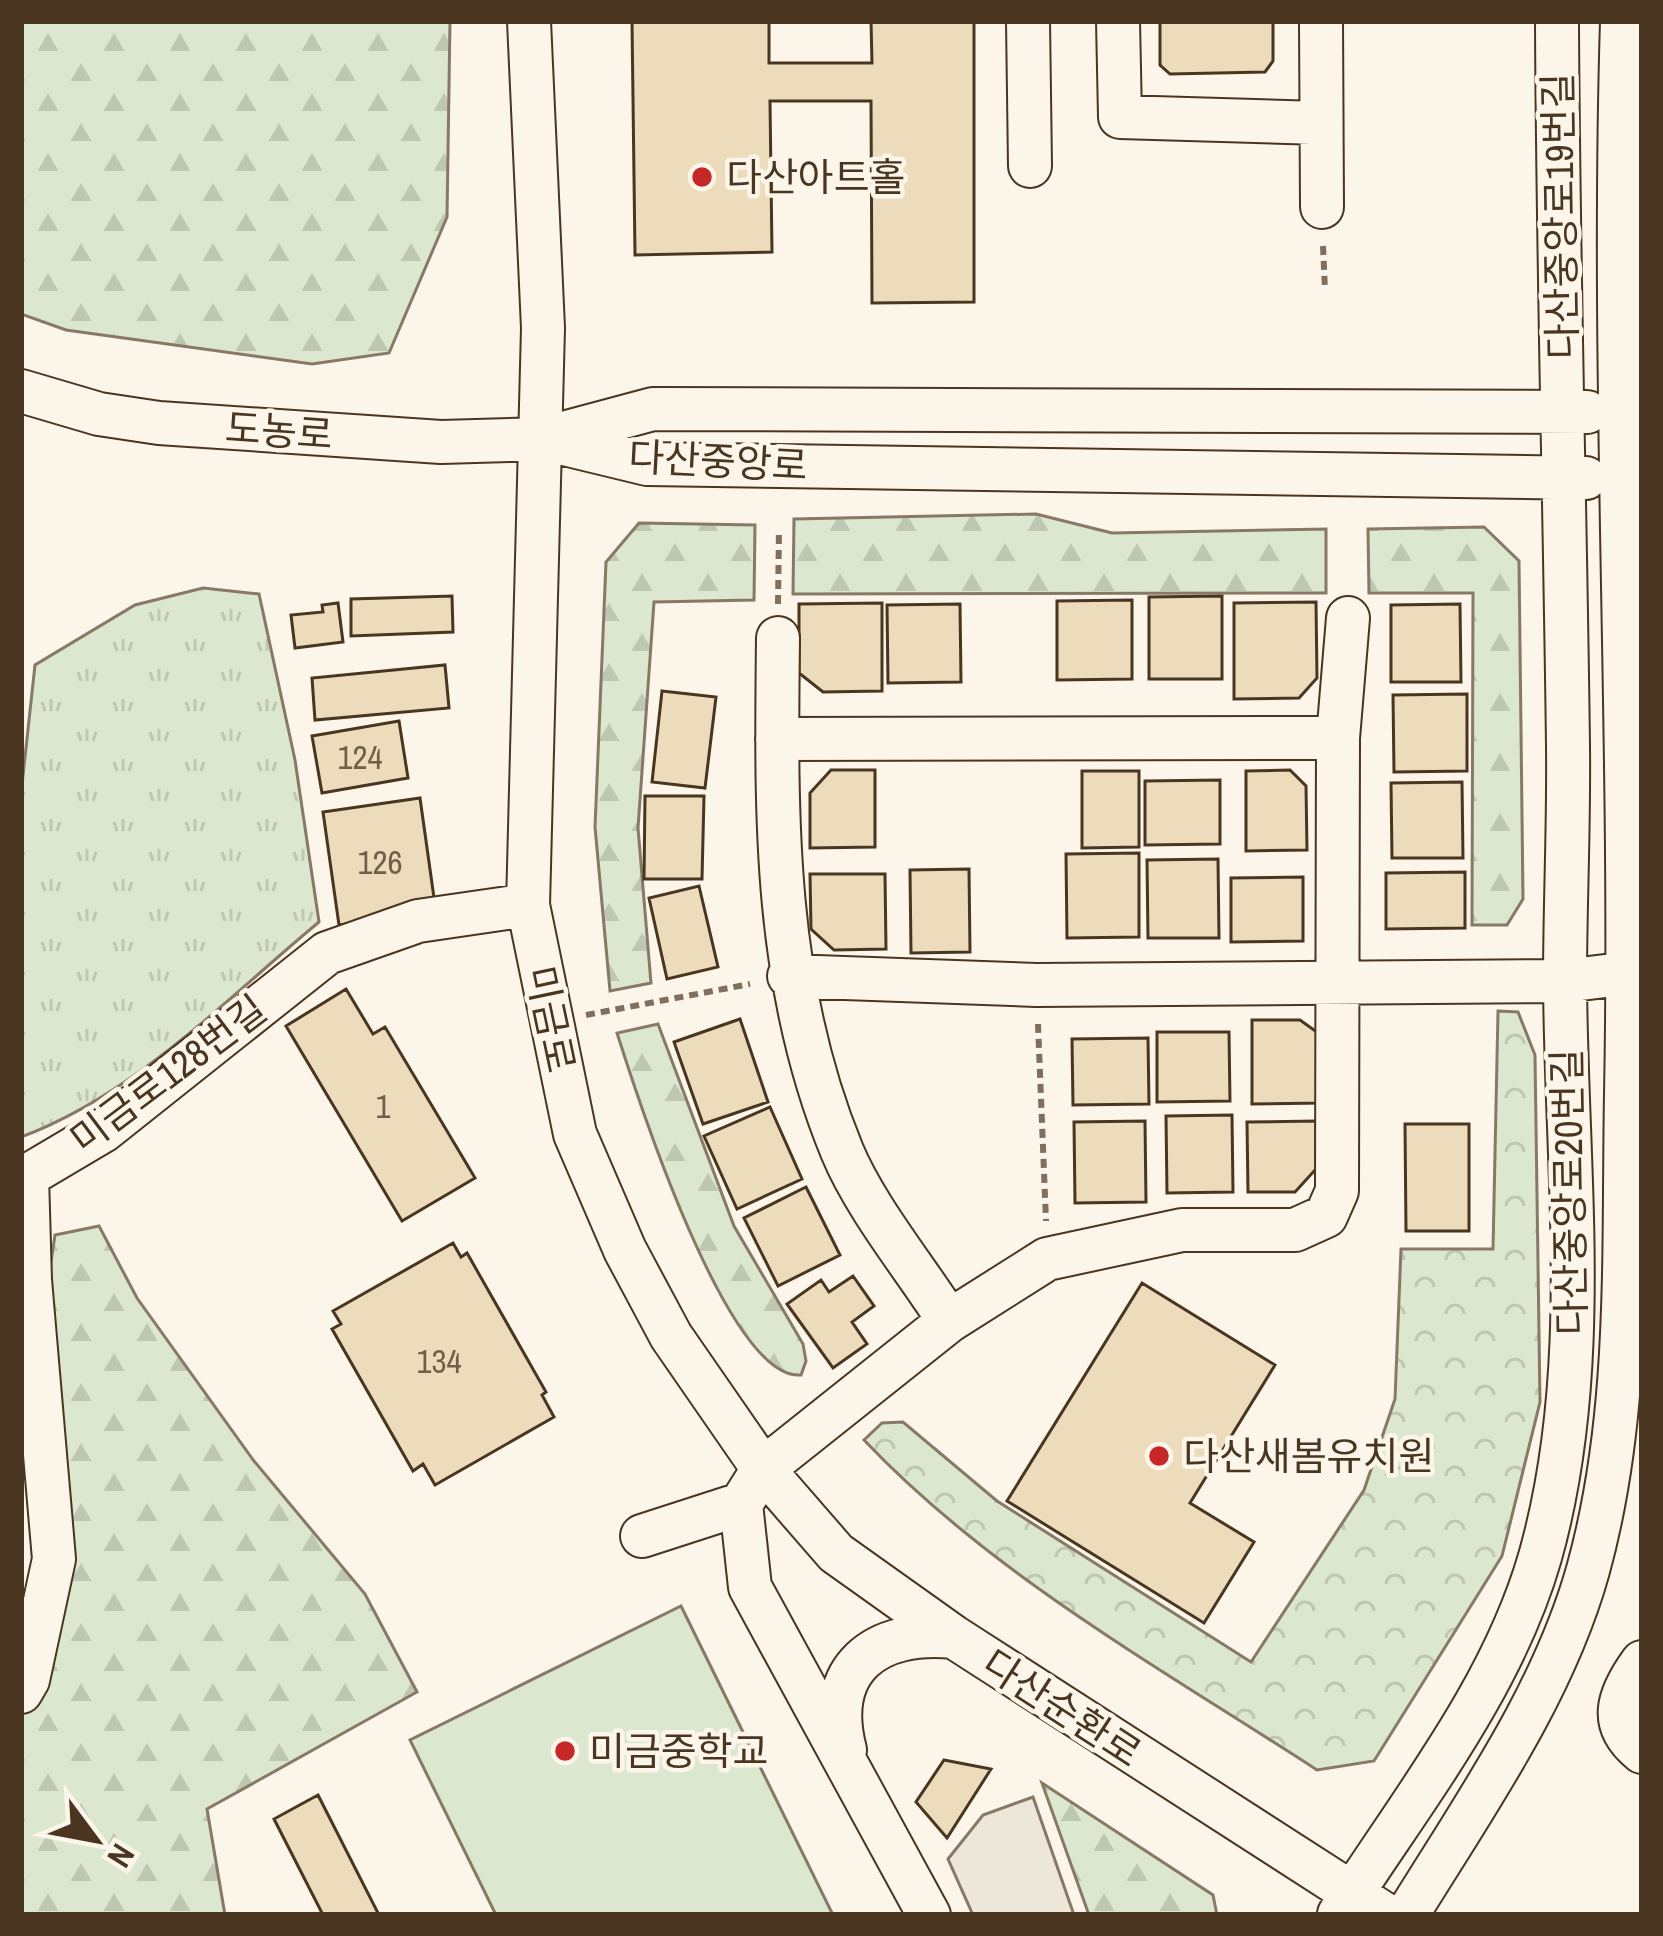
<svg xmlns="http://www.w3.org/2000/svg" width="1663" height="1936" font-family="'Archivo Narrow','Noto Sans KR',sans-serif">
<defs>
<pattern id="grass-tufts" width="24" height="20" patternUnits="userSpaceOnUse" patternTransform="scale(3)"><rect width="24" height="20" fill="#dce7d0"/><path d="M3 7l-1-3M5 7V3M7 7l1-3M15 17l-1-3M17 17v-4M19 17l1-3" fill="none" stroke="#bec7b2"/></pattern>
<pattern id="forest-firs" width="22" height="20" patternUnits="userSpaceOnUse" patternTransform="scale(3)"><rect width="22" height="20" fill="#dce7d0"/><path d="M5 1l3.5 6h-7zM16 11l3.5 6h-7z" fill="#bec7b2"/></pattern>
<pattern id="park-crowns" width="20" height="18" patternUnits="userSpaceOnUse" patternTransform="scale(3)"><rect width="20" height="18" fill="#dce7d0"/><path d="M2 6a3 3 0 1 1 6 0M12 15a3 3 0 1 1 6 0" fill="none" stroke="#bec7b2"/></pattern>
</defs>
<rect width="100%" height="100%" fill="#fbf6e9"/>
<path fill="url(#grass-tufts)" stroke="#887966" stroke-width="3" d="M 203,588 L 259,594 L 295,760 L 319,922 C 226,999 136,1094 21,1137 L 21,794 L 35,665 L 135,605 Z"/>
<path fill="url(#forest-firs)" stroke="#887966" stroke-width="3" d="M 21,21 L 450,21 L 447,217 L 389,353 L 312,364 L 66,330 L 21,314 Z
M 1036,514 L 1112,533 L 1326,529 L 1326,593 L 793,594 L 794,519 Z
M 639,523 L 755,525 L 754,600 L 654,602 L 638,828 L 651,983 L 610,991 L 595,827 L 606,562 Z
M 1484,527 L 1519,561 L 1523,899 L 1507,925 L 1472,925 L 1473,593 L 1369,593 L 1368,529 Z
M 658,1024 L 734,1226 L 803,1344 L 806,1361 L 801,1375 C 728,1381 637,1096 617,1033 Z
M 99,1226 L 137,1298 L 254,1461 L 365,1594 L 417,1692 L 207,1809 L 225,1915 L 21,1915 L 21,1714 L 42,1681 L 47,1288 L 55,1235 Z
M 1042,1783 L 1213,1895 L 1217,1915 L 1089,1915 Z"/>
<path fill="url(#park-crowns)" stroke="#887966" stroke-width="3" d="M 1498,1011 L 1518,1012 L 1535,1055 L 1540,1402 L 1502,1556 L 1374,1761 L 1317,1770 C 1162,1669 992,1575 864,1440 L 882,1423 L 903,1422 L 997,1501 L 1251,1662 L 1364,1490 L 1395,1399 L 1401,1249 L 1493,1249 Z"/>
<path fill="#dce7d0" stroke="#887966" stroke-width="3" d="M 681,1606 L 833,1915 L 496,1915 L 410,1740 Z"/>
<path fill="#ede7d9" stroke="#887966" stroke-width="3" d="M 1033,1797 L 1074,1915 L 973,1915 L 948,1859 L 983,1815 Z"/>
<path fill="#ecdcbc" stroke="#4a3520" stroke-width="3" d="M 632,21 L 769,21 L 769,63 L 872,63 L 871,21 L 974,21 L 974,302 L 872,303 L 871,101 L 770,101 L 772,252 L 635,255 Z
M 1160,21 L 1273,21 L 1273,61 L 1265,72 L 1170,74 L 1160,65 Z
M 452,596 L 453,632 L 351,636 L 351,599 Z
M 1222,596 L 1222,679 L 1149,679 L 1149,597 Z
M 1132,600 L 1132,679 L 1057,680 L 1057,601 Z
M 1316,602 L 1317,678 L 1299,698 L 1234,699 L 1234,603 Z
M 338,603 L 343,642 L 295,648 L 291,615 L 323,612 L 322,605 Z
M 882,603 L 882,691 L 823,692 L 799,673 L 799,604 Z
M 960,604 L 961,682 L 888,683 L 887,605 Z
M 1460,604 L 1461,682 L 1391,682 L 1391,605 Z
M 445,665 L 449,708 L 315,720 L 312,678 Z
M 662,691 L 716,697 L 705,788 L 652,782 Z
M 1467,694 L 1467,771 L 1394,772 L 1393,695 Z
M 399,721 L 408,778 L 322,793 L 312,736 Z
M 831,770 L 875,770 L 875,847 L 810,848 L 810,793 Z
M 1290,770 L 1306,786 L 1307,850 L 1246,851 L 1246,771 Z
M 1082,771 L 1139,771 L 1139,847 L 1082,848 Z
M 1220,780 L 1220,844 L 1145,845 L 1145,781 Z
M 1462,782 L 1463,858 L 1392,858 L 1391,783 Z
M 645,796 L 704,796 L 702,879 L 644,879 Z
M 420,798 L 436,912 L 339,925 L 323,812 Z
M 1139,853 L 1139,937 L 1067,938 L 1066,854 Z
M 1218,859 L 1219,938 L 1148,938 L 1147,860 Z
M 969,869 L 970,952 L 911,953 L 910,870 Z
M 1465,872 L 1465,928 L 1386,929 L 1386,873 Z
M 810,874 L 885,874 L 886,949 L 834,950 L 811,929 Z
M 1303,877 L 1303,941 L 1231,942 L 1231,878 Z
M 699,886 L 718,967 L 667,979 L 649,898 Z
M 346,989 L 373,1034 L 385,1027 L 475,1178 L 402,1221 L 286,1026 Z
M 740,1019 L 768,1102 L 703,1124 L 674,1042 Z
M 1252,1020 L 1300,1020 L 1321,1035 L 1322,1103 L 1252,1104 Z
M 1157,1032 L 1229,1032 L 1230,1101 L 1157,1102 Z
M 1148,1038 L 1149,1104 L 1073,1105 L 1072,1039 Z
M 770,1107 L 802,1179 L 737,1209 L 704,1136 Z
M 1232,1115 L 1233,1192 L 1167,1193 L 1166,1116 Z
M 1145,1121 L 1146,1202 L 1075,1203 L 1074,1122 Z
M 1316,1121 L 1316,1169 L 1295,1192 L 1248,1192 L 1247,1122 Z
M 1405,1124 L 1469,1124 L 1469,1231 L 1406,1231 Z
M 806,1187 L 840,1255 L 778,1286 L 744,1218 Z
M 453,1243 L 461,1257 L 467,1253 L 546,1392 L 542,1395 L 554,1417 L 435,1485 L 423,1464 L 413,1471 L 332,1329 L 341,1324 L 333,1311 Z
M 853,1276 L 874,1306 L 852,1322 L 867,1344 L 833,1368 L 787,1304 L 821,1280 L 829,1292 Z
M 1142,1283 L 1275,1365 L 1190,1503 L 1254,1542 L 1204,1623 L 1007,1501 Z
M 944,1760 L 991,1769 L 947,1838 L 916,1802 Z
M 318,1795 L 379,1915 L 323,1915 L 274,1819 Z"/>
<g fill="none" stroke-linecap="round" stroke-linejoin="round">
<defs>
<path id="minor" d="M 529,21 L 543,328 L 528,905 L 575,1134 L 625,1250 L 671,1336 L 763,1469 L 836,1553 L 954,1637 L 1386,1915
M 1028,21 L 1030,166
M 1118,21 L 1120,117 L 1320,123
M 1321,21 L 1322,207
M 21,391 L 99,414 L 159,423 L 441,442 L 541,439 L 653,409 L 1587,412
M 548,440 L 647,464 L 1586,478
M 778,638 C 776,815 773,984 842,1151 C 865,1207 916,1269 949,1321
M 1338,738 L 1348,618
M 777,739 L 1338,738 L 1337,1191 L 1326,1216 L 1295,1230 L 1182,1230 L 1047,1259 L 949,1321 L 763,1469 L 741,1504 L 750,1587 L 929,1915
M 789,976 L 1036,985 L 1565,981 L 1629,973 L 1642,963
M 642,1536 L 741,1504
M 1642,1662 C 1618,1695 1607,1724 1642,1752
M 21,1692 L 28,1680 L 54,1559 L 30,1280 L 27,1176 L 103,1131 L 327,953 L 418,921 L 528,905
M 845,1750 C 824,1668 876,1629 954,1637
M 1339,1914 C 1412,1800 1502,1689 1540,1557 C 1593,1370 1566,1173 1565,981 C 1565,903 1569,825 1568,746 C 1565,504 1558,263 1557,21
M 1407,1915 C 1474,1806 1553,1695 1588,1570 C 1631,1415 1623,1255 1626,1095 C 1633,737 1611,379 1622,21"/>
</defs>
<use href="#minor" stroke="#4a3520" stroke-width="46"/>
<path stroke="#7f6f5c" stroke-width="6" stroke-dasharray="9 6" stroke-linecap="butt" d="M 1323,246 L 1325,290
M 778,604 L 779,529
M 586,1015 L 750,984
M 1038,1024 L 1046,1221"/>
<use href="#minor" stroke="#fbf6e9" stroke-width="42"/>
</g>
<g fill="#c62828" stroke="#fbf6e9" stroke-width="4.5">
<circle cx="702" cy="177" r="12"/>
<circle cx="1159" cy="1456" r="12"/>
<circle cx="565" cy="1751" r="12"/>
</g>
<g text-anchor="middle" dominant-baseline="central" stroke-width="9" stroke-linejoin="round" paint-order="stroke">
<g font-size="33" fill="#725f47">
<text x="360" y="757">124</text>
<text x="380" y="862">126</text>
<text x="383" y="1106">1</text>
<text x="439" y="1361">134</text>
</g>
<g font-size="39" fill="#4a3520" stroke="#fbf6e9" text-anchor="start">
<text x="726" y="177">다산아트홀</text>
<text x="1183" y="1456">다산새봄유치원</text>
<text x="589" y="1751">미금중학교</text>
</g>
<g font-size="39" fill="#4a3520" stroke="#fbf6e9">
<text transform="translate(1560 216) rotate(-91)">다산중앙로19번길</text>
<text transform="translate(279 431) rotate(4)">도농로</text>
<text transform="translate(718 461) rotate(3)">다산중앙로</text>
<text transform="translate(551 1019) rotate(78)">미금로</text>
<text transform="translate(168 1074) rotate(-37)">미금로128번길</text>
<text transform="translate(1569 1192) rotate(-91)">다산중앙로20번길</text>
<text transform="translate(1062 1708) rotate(33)">다산순환로</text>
</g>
</g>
<rect width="1663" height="1936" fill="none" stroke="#4a3520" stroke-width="48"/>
<g transform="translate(96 1840) rotate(122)" stroke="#fbf6e9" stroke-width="9" paint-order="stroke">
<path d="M0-9L21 45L0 30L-21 45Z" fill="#4a3520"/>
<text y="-18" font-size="33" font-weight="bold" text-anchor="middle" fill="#4a3520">N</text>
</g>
</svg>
